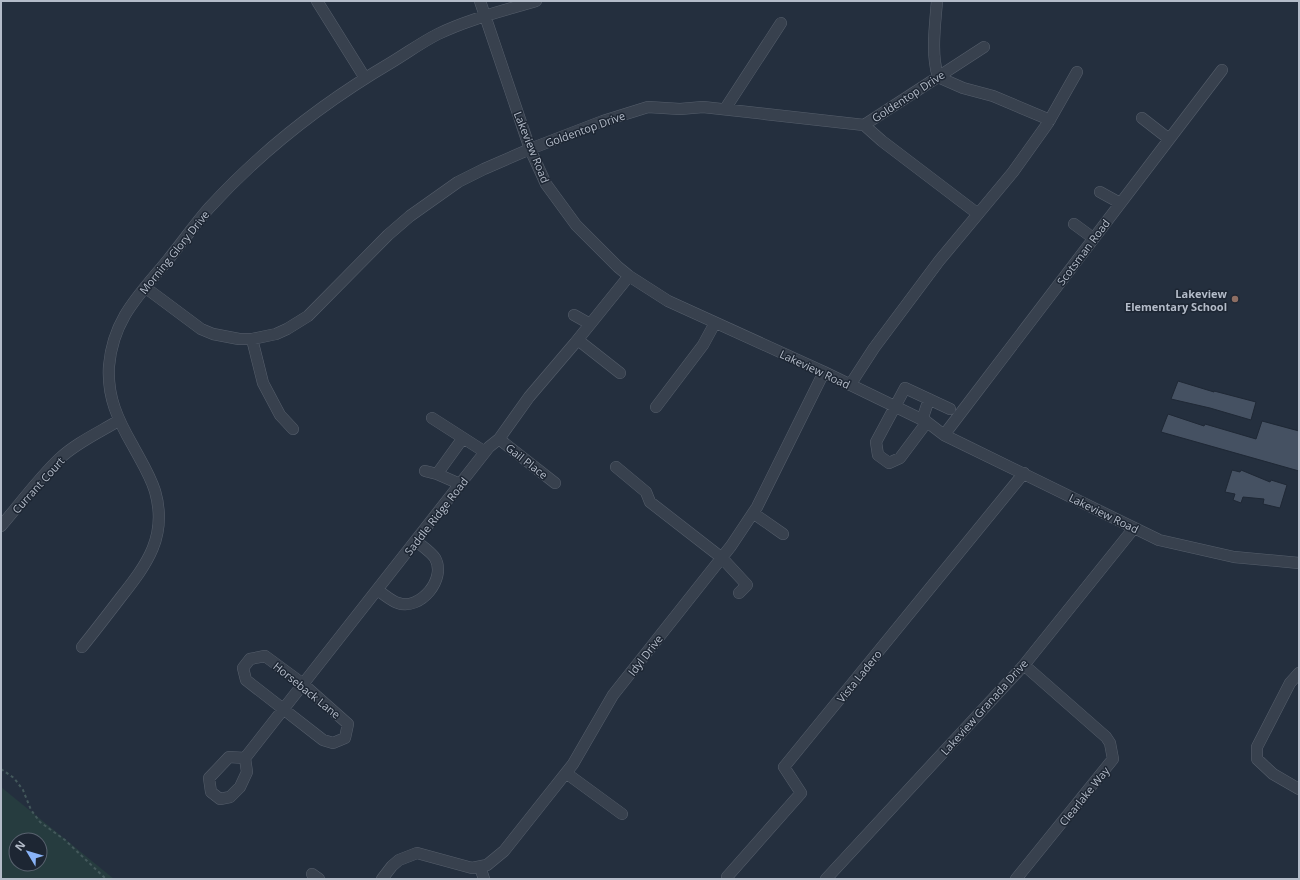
<svg xmlns="http://www.w3.org/2000/svg" width="1300" height="880" font-family="'Open Sans',sans-serif">
<rect width="100%" height="100%" fill="#242f3e"/>
<path fill="#263c3f" fill-rule="evenodd" d="M 1,787 L 114,879 L 1,879 ZM 16,840 L 40,840 L 40,864 L 16,864 Z"/>
<path fill="#455162" stroke="#1f2835" d="M 1178,381 L 1214,392 L 1214,391 L 1256,402 L 1251,420 L 1210,408 L 1171,399 Z
M 1168,414 L 1204,426 L 1205,424 L 1256,439 L 1262,421 L 1299,431 L 1299,471 L 1161,432 Z
M 1232,470 L 1240,472 L 1241,470 L 1270,482 L 1271,480 L 1287,485 L 1280,508 L 1263,504 L 1264,499 L 1243,497 L 1241,503 L 1233,500 L 1235,494 L 1225,492 Z"/>
<g fill="none" stroke-linecap="round" stroke-linejoin="round">
<defs>
<path id="minor" d="M 317,1 L 365,78
M 480,1 L 530,149 L 546,184 L 576,225 L 618,267 L 629,276 L 668,301 L 824,372 L 927,422 L 944,435 L 1159,540 L 1234,557 L 1299,563
M 937,1 C 935,26 931,53 938,77 L 963,88 L 993,96 L 1050,120
M 725,109 L 781,23
M 1142,118 L 1169,139
M 864,125 L 882,141 L 978,214
M 1100,192 L 1120,203
M 1074,224 L 1093,238
M 146,288 L 201,329 L 213,334 L 239,339 L 252,339 L 276,334 L 287,329 L 308,316 L 388,235 L 410,216 L 458,182 L 484,169 L 530,149 L 603,121 L 648,107 L 680,109 L 703,107 L 864,125 L 984,47
M 574,315 L 590,324
M 252,339 L 263,383 L 280,415 L 293,429
M 578,340 L 620,373
M 850,385 L 874,348 L 939,261 L 1013,172 L 1048,123 L 1077,72
M 656,407 L 703,345 L 715,323
M 432,418 L 485,452
M 922,420 L 929,399
M 927,422 L 900,458 L 889,463 L 878,455 L 876,442 L 905,388 L 950,409
M 944,435 L 1222,70
M 499,439 L 555,483
M 616,467 L 646,492 L 650,502 L 722,558 L 747,585 L 739,593
M 425,471 L 437,474
M 460,484 L 437,474 L 463,438
M 753,513 L 783,534
M 1,526 C 20,504 38,479 59,459 C 76,443 98,433 118,421
M 377,590 C 384,594 391,601 398,603 C 420,611 447,579 435,558 C 431,552 422,546 416,541
M 82,647 C 95,631 108,614 121,597 C 147,564 168,536 155,491 C 150,475 141,461 133,446 C 118,420 107,397 109,366 C 113,319 139,295 167,261 C 181,244 194,225 209,208 C 262,150 324,102 392,62 C 407,53 422,42 438,34 C 469,19 503,11 536,1
M 265,656 L 303,684 L 348,724 L 345,738 L 333,743 L 323,740 L 246,680 L 243,668 L 250,659 Z
M 1299,673 L 1290,683 L 1257,747 L 1257,759 L 1273,774 L 1299,789
M 229,757 L 245,758 L 247,772 L 240,787 L 230,797 L 220,799 L 211,792 L 209,778 Z
M 245,758 L 489,447 L 499,439 L 529,397 L 575,343 L 629,276
M 566,773 L 622,814
M 480,867 L 484,879
M 312,874 L 319,879
M 727,877 L 801,793 L 784,767 L 1024,473
M 382,879 L 392,866 L 399,860 L 417,853 L 472,868 L 487,865 L 504,851 L 573,764 L 613,695 L 731,546 L 757,507 L 824,372
M 826,879 L 1024,665 L 1134,528
M 1016,879 L 1113,759 L 1110,743 L 1106,737 L 1024,665"/>
</defs>
<use href="#minor" stroke="#565f6c" stroke-width="12"/>
<path stroke="#44595c" stroke-width="2" stroke-dasharray="3 3" stroke-linecap="butt" d="M 1,769 L 14,778 L 23,790 L 31,810 L 40,822 L 65,840 L 106,879"/>
<use href="#minor" stroke="#38414e" stroke-width="11"/>
</g>
<circle fill="#8d6e63" stroke="#1d2633" stroke-width="1.5" cx="1235" cy="299" r="4"/>
<g text-anchor="middle" dominant-baseline="central" stroke-width="3" stroke-linejoin="round" paint-order="stroke">
<g font-size="11" fill="#b4bcc9" stroke="#1d2633">
<text transform="translate(908 96) rotate(-33)">Goldentop Drive</text>
<text transform="translate(585 129) rotate(-20)">Goldentop Drive</text>
<text transform="translate(532 147) rotate(68)">Lakeview Road</text>
<text transform="translate(174 252) rotate(-51)">Morning Glory Drive</text>
<text transform="translate(1083 252) rotate(-53)">Scotsman Road</text>
<text transform="translate(815 369) rotate(25)">Lakeview Road</text>
<text transform="translate(527 461) rotate(38)">Gail Place</text>
<text transform="translate(38 485) rotate(-48)">Currant Court</text>
<text transform="translate(1104 513) rotate(26)">Lakeview Road</text>
<text transform="translate(436 516) rotate(-52)">Saddle Ridge Road</text>
<text transform="translate(645 655) rotate(-52)">Idyl Drive</text>
<text transform="translate(859 676) rotate(-51)">Vista Ladero</text>
<text transform="translate(307 690) rotate(39)">Horseback Lane</text>
<text transform="translate(984 707) rotate(-48)">Lakeview Granada Drive</text>
<text transform="translate(1084 796) rotate(-51)">Clearlake Way</text>
</g>
<g font-size="11" font-weight="bold" fill="#b4bcc9" stroke="#1d2633" text-anchor="end">
<text x="1227" y="293">Lakeview<tspan x="1227" dy="13">Elementary School</tspan></text>
</g>
</g>
<rect width="1300" height="880" fill="none" stroke="#b4bcc9" stroke-width="4"/>
<g transform="translate(28 852) rotate(308)"><circle r="19" fill="#1d2633" stroke="#59626f"/>
<path d="M0-3L7 15L0 10L-7 15Z" fill="#8ab4f8"/>
<text y="-6" font-size="11" font-weight="bold" text-anchor="middle" fill="#b4bcc9">N</text>
</g>
</svg>
